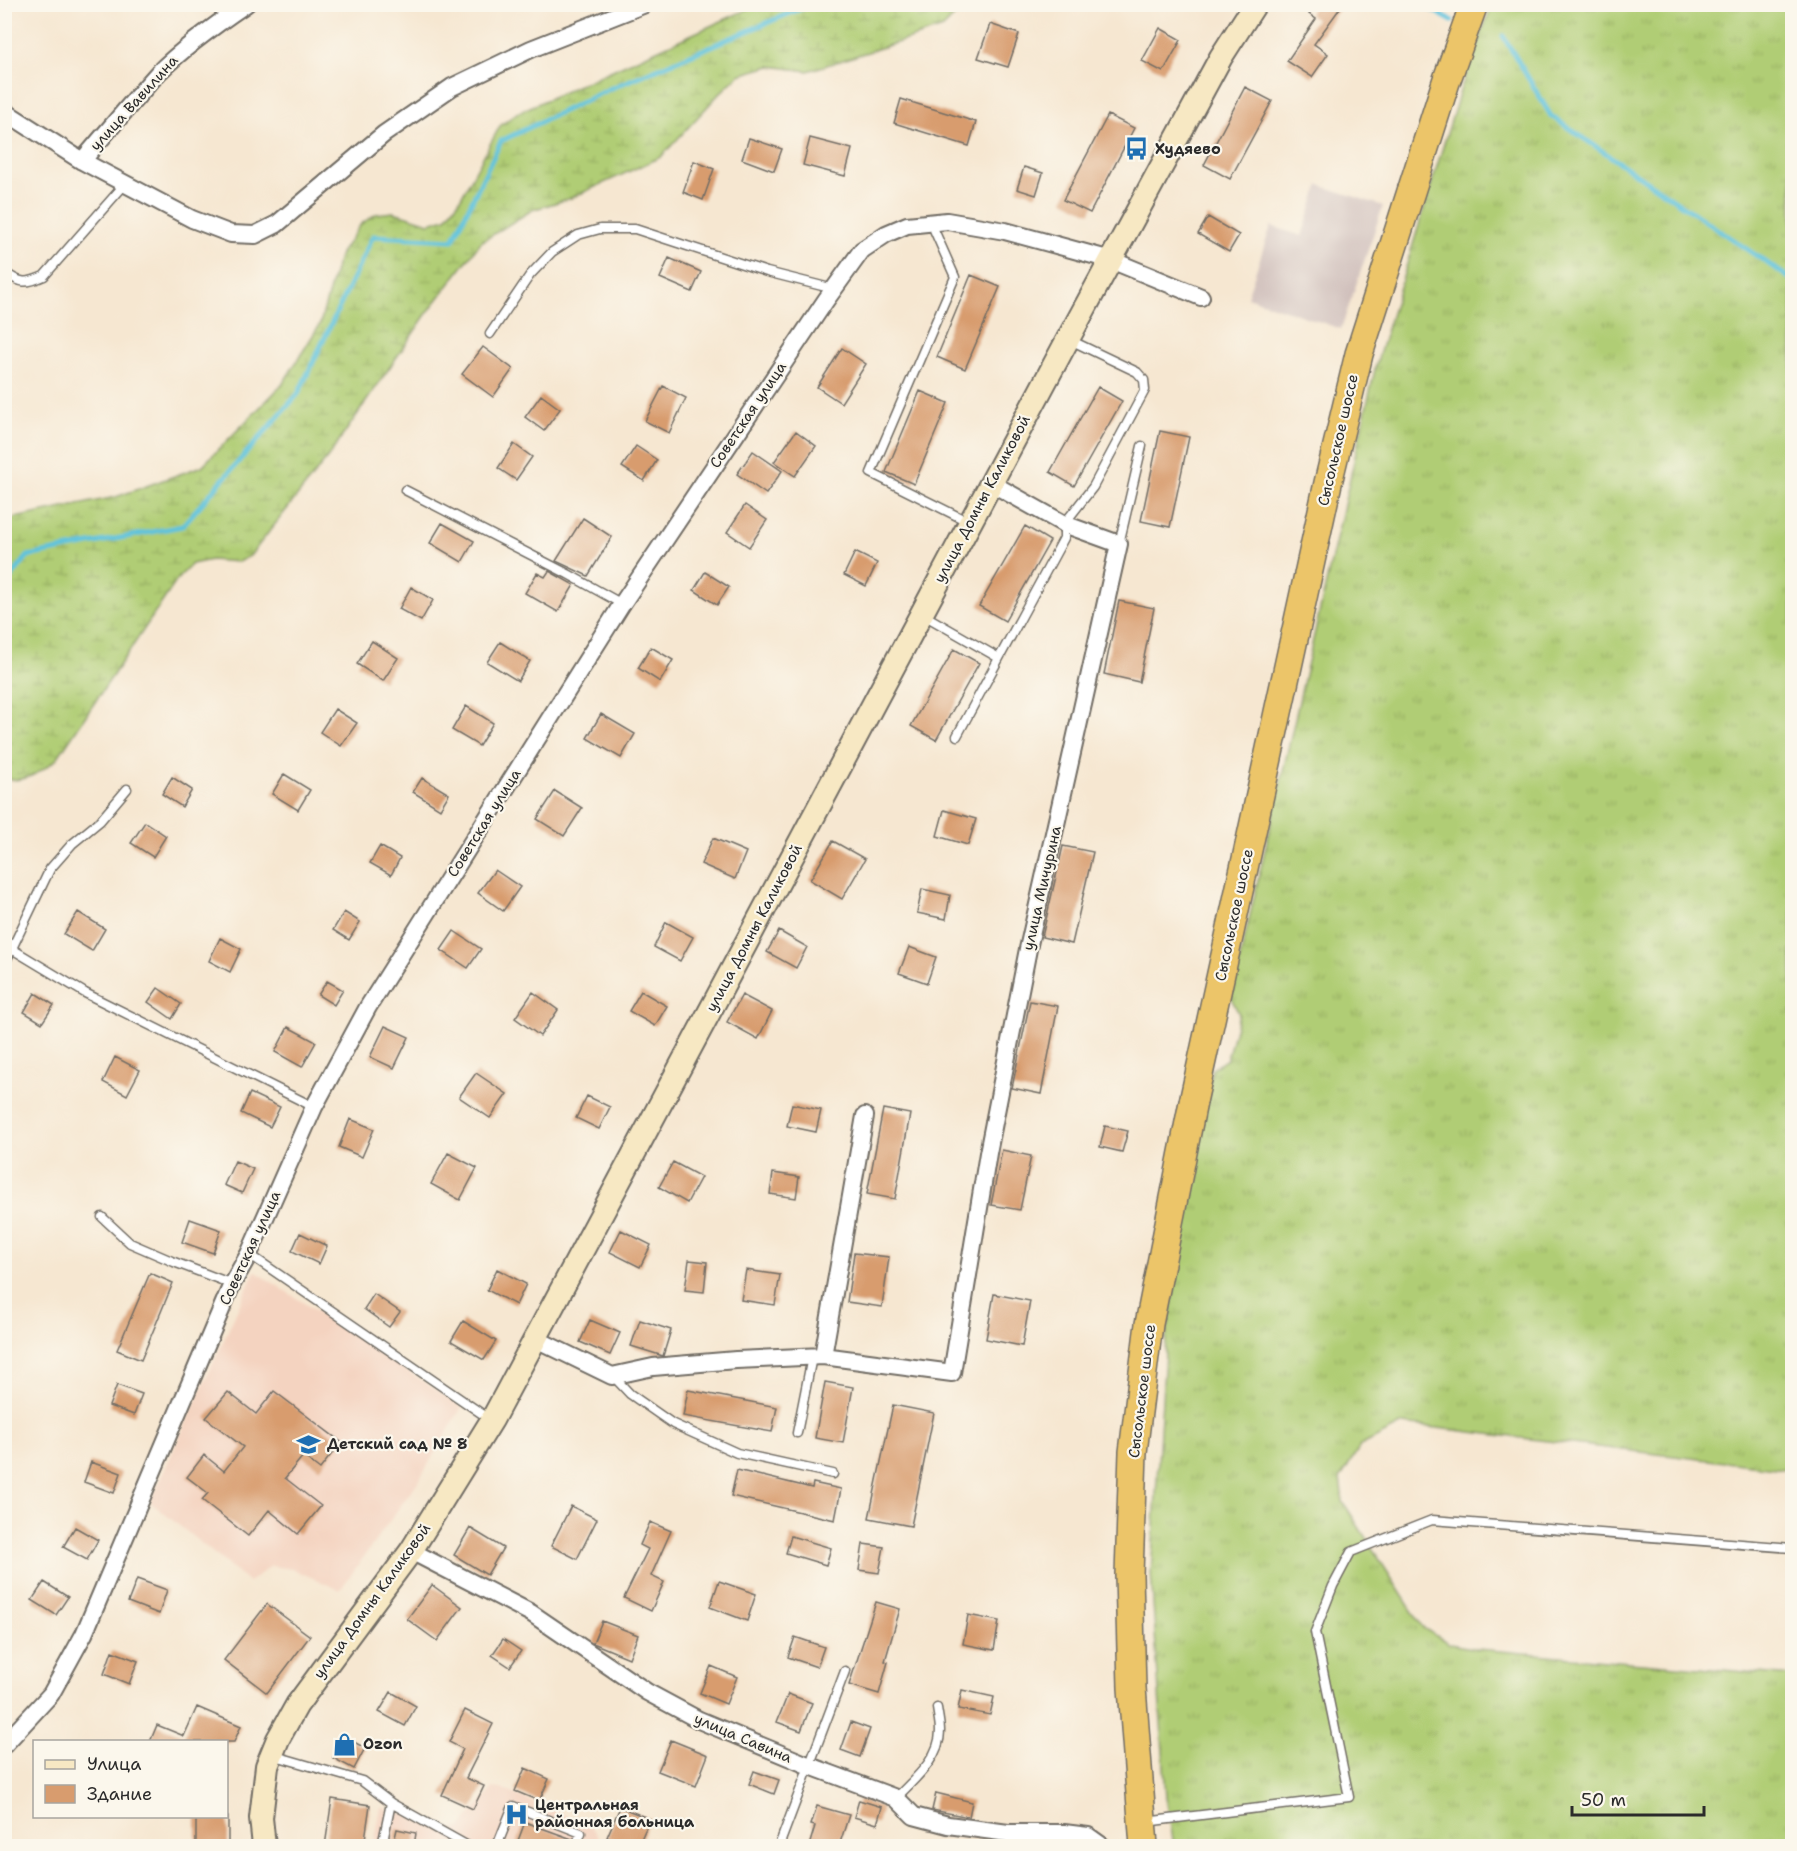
<svg xmlns="http://www.w3.org/2000/svg" width="1797" height="1851" font-family="'Shantell Sans',sans-serif">
<defs>
<pattern id="grass-tufts" width="24" height="20" patternUnits="userSpaceOnUse" patternTransform="scale(1.5)"><rect width="24" height="20" fill="#b0cd74"/><path d="M3 7l-1-3M5 7V3M7 7l1-3M15 17l-1-3M17 17v-4M19 17l1-3" fill="none" stroke="#98b065"/></pattern>
<pattern id="wetland-marsh" width="20" height="14" patternUnits="userSpaceOnUse" patternTransform="scale(1.5)"><rect width="20" height="14" fill="#b0cd74"/><path d="M1 5h8M5 5V1M11 12h8M15 12V8" fill="none" stroke="#98b065"/></pattern>
</defs>
<rect width="100%" height="100%" fill="#fbf7ec"/>
<filter id="ink" filterUnits="userSpaceOnUse"><feTurbulence type="fractalNoise" baseFrequency=".0167" numOctaves="2"/><feDisplacementMap in="SourceGraphic" scale="12" xChannelSelector="R" yChannelSelector="G"/><feConvolveMatrix kernelMatrix="1 2 1 2 8 2 1 2 1" color-interpolation-filters="sRGB"/></filter>
<filter id="wash" filterUnits="userSpaceOnUse"><feTurbulence type="fractalNoise" baseFrequency=".008" numOctaves="4" result="noise"/><feDisplacementMap in="SourceGraphic" scale="24" xChannelSelector="R" yChannelSelector="G"/><feGaussianBlur stdDeviation="1.35" result="paint"/><feColorMatrix in="noise" values="0 0 0 0 0 0 0 0 0 0 0 0 0 0 0 0 0 1.4 0 .05"/><feComposite in="paint" operator="in"/></filter>
<g filter="url(#wash)">
<rect width="100%" height="100%" fill="#f6e7d1"/>
<path fill="#f4d3c0" d="M 255,1271 L 462,1407 L 419,1480 L 340,1590 L 293,1569 L 271,1566 L 249,1582 L 150,1502 Z
M 493,1788 L 502,1789 L 592,1827 L 604,1846 L 374,1846 L 381,1807 L 452,1829 L 461,1828 Z"/>
<path fill="#d0c0bc" d="M 1319,185 L 1383,206 L 1341,329 L 1247,297 L 1271,226 L 1302,236 Z"/>
<path fill="url(#grass-tufts)" stroke="#6e7c50" stroke-width="1.5" d="M 1492,5 L 1792,5 L 1792,1470 L 1403,1424 L 1360,1446 L 1340,1479 L 1343,1502 L 1423,1628 L 1450,1644 L 1477,1649 L 1792,1676 L 1792,1846 L 1174,1846 L 1166,1797 L 1151,1573 L 1166,1337 L 1212,1069 L 1227,1059 L 1239,1014 L 1231,998 L 1376,365 L 1461,88 Z"/>
<path fill="url(#wetland-marsh)" stroke="#6e7c50" stroke-width="1.5" d="M 757,5 L 966,5 L 943,28 L 808,71 L 770,66 L 739,75 L 719,94 L 661,157 L 571,198 L 532,210 L 481,242 L 425,316 L 328,457 L 250,556 L 238,562 L 211,560 L 192,564 L 179,577 L 56,760 C 40,772 25,783 5,779 L 5,520 L 116,497 L 202,466 L 282,385 L 320,324 L 339,256 L 361,224 L 376,214 L 394,212 L 429,223 L 446,218 L 459,201 L 500,126 L 517,113 Z"/>
<g fill="none" stroke-linecap="round" stroke-linejoin="round">
<path stroke="#5fc3dd" stroke-width="5" d="M 1427,4 L 1427,7 L 1452,21
M 1503,36 L 1551,116 L 1792,280
M 4,586 L 28,556 L 182,526 L 298,394 L 373,236 L 453,240 L 501,141 L 609,89 L 812,4"/>
</g>
<g id="blocks">
<path fill="#d89c6e" d="M 1316,4 L 1343,4 L 1314,44 L 1328,54 L 1312,77 L 1287,61 L 1316,19 L 1309,14 Z
M 990,24 L 1019,34 L 1008,67 L 978,58 Z
M 1160,28 L 1181,40 L 1163,72 L 1142,61 Z
M 1245,87 L 1272,101 L 1230,179 L 1204,165 Z
M 901,99 L 976,122 L 969,146 L 894,123 Z
M 1108,115 L 1134,128 L 1090,213 L 1063,200 Z
M 749,138 L 782,149 L 774,171 L 742,159 Z
M 810,138 L 852,149 L 845,176 L 803,165 Z
M 694,161 L 714,169 L 703,200 L 683,192 Z
M 1024,167 L 1043,173 L 1036,195 L 1017,189 Z
M 1208,217 L 1239,235 L 1229,252 L 1198,234 Z
M 669,258 L 701,272 L 692,292 L 660,278 Z
M 971,275 L 1000,287 L 965,369 L 937,357 Z
M 483,347 L 513,369 L 493,397 L 462,374 Z
M 842,348 L 866,364 L 841,403 L 817,387 Z
M 663,386 L 686,398 L 669,433 L 645,421 Z
M 1098,387 L 1122,401 L 1074,486 L 1050,472 Z
M 920,391 L 948,403 L 914,484 L 886,472 Z
M 541,395 L 560,409 L 544,431 L 525,417 Z
M 796,431 L 816,446 L 795,476 L 774,462 Z
M 1160,431 L 1189,437 L 1170,527 L 1141,521 Z
M 514,444 L 532,457 L 516,480 L 498,468 Z
M 636,446 L 657,460 L 644,481 L 622,467 Z
M 753,451 L 782,471 L 766,494 L 737,474 Z
M 745,505 L 767,520 L 749,547 L 727,532 Z
M 583,518 L 612,537 L 588,576 L 556,561 Z
M 442,523 L 474,541 L 462,562 L 430,543 Z
M 1025,526 L 1050,541 L 1005,621 L 979,606 Z
M 855,552 L 877,563 L 866,586 L 844,575 Z
M 549,571 L 574,585 L 558,612 L 525,593 L 537,573 L 545,577 Z
M 705,572 L 729,587 L 717,605 L 694,590 Z
M 411,587 L 433,600 L 421,621 L 399,609 Z
M 1119,601 L 1154,608 L 1139,682 L 1104,674 Z
M 372,641 L 398,658 L 383,681 L 357,664 Z
M 500,642 L 530,661 L 518,681 L 487,662 Z
M 651,647 L 673,660 L 660,682 L 638,668 Z
M 954,649 L 979,663 L 936,740 L 911,726 Z
M 466,706 L 493,723 L 479,746 L 452,730 Z
M 335,709 L 357,723 L 341,746 L 320,732 Z
M 601,714 L 635,734 L 621,758 L 587,738 Z
M 284,774 L 310,790 L 298,810 L 272,794 Z
M 172,777 L 192,790 L 182,807 L 162,794 Z
M 422,778 L 449,794 L 440,809 L 413,792 Z
M 555,791 L 582,808 L 564,836 L 537,819 Z
M 944,810 L 976,819 L 968,845 L 937,836 Z
M 145,822 L 166,836 L 153,857 L 131,843 Z
M 713,838 L 746,852 L 735,879 L 701,864 Z
M 833,841 L 865,859 L 842,899 L 810,880 Z
M 380,846 L 400,858 L 391,875 L 370,863 Z
M 1063,846 L 1093,852 L 1072,944 L 1042,937 Z
M 495,870 L 520,887 L 503,911 L 478,893 Z
M 922,889 L 950,895 L 946,919 L 917,913 Z
M 78,912 L 105,929 L 92,951 L 64,934 Z
M 344,912 L 360,922 L 349,940 L 333,930 Z
M 666,922 L 693,937 L 680,961 L 654,947 Z
M 454,931 L 481,949 L 468,968 L 441,950 Z
M 779,931 L 807,947 L 796,968 L 767,952 Z
M 220,938 L 241,949 L 230,972 L 209,961 Z
M 909,947 L 936,957 L 927,983 L 899,973 Z
M 327,981 L 343,990 L 334,1005 L 318,995 Z
M 158,988 L 181,1004 L 172,1019 L 148,1002 Z
M 641,991 L 667,1006 L 655,1026 L 629,1011 Z
M 533,992 L 558,1010 L 540,1036 L 515,1018 Z
M 35,993 L 54,1005 L 42,1023 L 24,1012 Z
M 742,995 L 772,1011 L 758,1039 L 727,1022 Z
M 1030,1001 L 1058,1006 L 1041,1094 L 1012,1088 Z
M 385,1026 L 409,1037 L 394,1068 L 370,1057 Z
M 288,1027 L 316,1042 L 302,1067 L 275,1052 Z
M 115,1057 L 140,1070 L 127,1095 L 103,1082 Z
M 476,1073 L 507,1094 L 490,1118 L 459,1097 Z
M 250,1093 L 280,1107 L 270,1127 L 241,1113 Z
M 587,1096 L 610,1107 L 599,1129 L 576,1118 Z
M 792,1104 L 821,1110 L 816,1132 L 787,1126 Z
M 883,1109 L 910,1114 L 895,1199 L 867,1194 Z
M 350,1119 L 374,1129 L 362,1157 L 339,1147 Z
M 1105,1126 L 1128,1131 L 1122,1152 L 1100,1147 Z
M 1002,1150 L 1031,1156 L 1020,1210 L 991,1205 Z
M 448,1153 L 477,1168 L 460,1200 L 431,1184 Z
M 235,1161 L 253,1169 L 242,1193 L 224,1185 Z
M 673,1162 L 701,1177 L 687,1203 L 659,1187 Z
M 773,1173 L 799,1177 L 796,1198 L 770,1194 Z
M 190,1219 L 221,1230 L 213,1253 L 182,1242 Z
M 621,1230 L 651,1245 L 640,1267 L 610,1252 Z
M 300,1233 L 327,1246 L 319,1264 L 292,1251 Z
M 854,1253 L 889,1257 L 882,1307 L 847,1302 Z
M 689,1260 L 707,1262 L 704,1292 L 685,1290 Z
M 497,1269 L 526,1284 L 516,1305 L 487,1290 Z
M 746,1270 L 780,1275 L 775,1305 L 741,1300 Z
M 150,1273 L 173,1283 L 141,1360 L 117,1350 Z
M 374,1294 L 400,1312 L 389,1327 L 364,1309 Z
M 994,1294 L 1030,1301 L 1022,1346 L 986,1339 Z
M 590,1320 L 620,1333 L 610,1355 L 580,1342 Z
M 640,1320 L 671,1330 L 663,1356 L 631,1346 Z
M 463,1321 L 496,1341 L 484,1360 L 451,1341 Z
M 825,1382 L 853,1387 L 843,1443 L 815,1438 Z
M 117,1385 L 142,1394 L 134,1415 L 109,1406 Z
M 688,1390 L 777,1407 L 772,1432 L 683,1416 Z
M 274,1391 L 341,1442 L 320,1469 L 303,1456 L 285,1478 L 321,1506 L 298,1534 L 269,1510 L 248,1536 L 202,1500 L 208,1493 L 187,1477 L 204,1455 L 224,1471 L 243,1447 L 206,1418 L 228,1392 L 256,1414 Z
M 893,1405 L 934,1413 L 911,1526 L 869,1518 Z
M 91,1462 L 121,1473 L 114,1493 L 84,1482 Z
M 737,1470 L 812,1488 L 813,1483 L 841,1489 L 835,1520 L 731,1496 Z
M 571,1506 L 597,1519 L 577,1559 L 551,1546 Z
M 650,1522 L 671,1531 L 651,1576 L 664,1582 L 651,1611 L 624,1598 L 648,1549 L 640,1545 Z
M 75,1527 L 98,1540 L 87,1560 L 63,1547 Z
M 470,1528 L 503,1548 L 487,1575 L 454,1555 Z
M 791,1536 L 831,1548 L 826,1565 L 786,1553 Z
M 863,1544 L 884,1547 L 879,1573 L 859,1570 Z
M 137,1579 L 167,1590 L 159,1614 L 128,1602 Z
M 719,1581 L 756,1594 L 747,1621 L 710,1607 Z
M 44,1582 L 68,1597 L 56,1615 L 32,1600 Z
M 432,1585 L 462,1607 L 437,1641 L 407,1619 Z
M 876,1602 L 900,1609 L 885,1661 L 888,1662 L 879,1694 L 849,1685 Z
M 267,1604 L 310,1636 L 267,1693 L 224,1660 Z
M 968,1615 L 999,1621 L 994,1650 L 963,1644 Z
M 602,1621 L 638,1635 L 629,1658 L 593,1643 Z
M 795,1637 L 824,1647 L 817,1667 L 788,1657 Z
M 503,1639 L 521,1651 L 510,1667 L 492,1655 Z
M 112,1651 L 138,1661 L 129,1684 L 104,1674 Z
M 711,1666 L 737,1677 L 726,1704 L 700,1693 Z
M 962,1690 L 994,1697 L 990,1715 L 958,1709 Z
M 391,1692 L 416,1706 L 405,1726 L 379,1712 Z
M 788,1694 L 812,1703 L 801,1731 L 777,1722 Z
M 197,1707 L 241,1726 L 234,1742 L 150,1742 L 157,1725 L 184,1736 Z
M 465,1710 L 493,1724 L 466,1778 L 484,1786 L 473,1809 L 442,1795 L 463,1749 L 449,1742 Z
M 851,1722 L 870,1729 L 860,1757 L 841,1750 Z
M 345,1737 L 365,1748 L 354,1769 L 333,1758 Z
M 671,1740 L 708,1755 L 696,1786 L 658,1771 Z
M 525,1768 L 549,1779 L 539,1801 L 515,1791 Z
M 754,1771 L 779,1780 L 774,1794 L 749,1784 Z
M 936,1793 L 972,1802 L 969,1817 L 932,1810 Z
M 332,1799 L 370,1805 L 364,1846 L 325,1846 Z
M 859,1800 L 882,1807 L 877,1824 L 854,1817 Z
M 817,1806 L 849,1815 L 839,1846 L 809,1846 L 815,1826 L 811,1825 Z
M 620,1807 L 650,1819 L 638,1846 L 632,1846 L 607,1837 Z
M 196,1817 L 228,1817 L 228,1846 L 196,1846 Z
M 525,1822 L 572,1839 L 570,1846 L 516,1846 Z
M 397,1829 L 416,1833 L 414,1846 L 393,1846 Z"/>
</g>
</g>
<g filter="url(#ink)">
<use href="#blocks" fill-opacity="0" stroke="#726d65" stroke-width="1.5"/>
<g fill="none" stroke-linecap="round" stroke-linejoin="round">
<defs>
<path id="service" d="M 931,223 L 955,277 L 871,473 L 969,522
M 4,272 C 21,284 26,284 44,276 L 125,184
M 490,334 L 530,275 L 552,252 L 578,235 L 600,229 L 635,229 L 767,272 L 834,289
M 405,490 L 568,574 L 622,604
M 1119,544 L 1142,446
M 922,614 L 999,658
M 957,736 L 1064,538 L 1064,524 L 1093,487 L 1145,390 L 1144,380 L 1137,372 L 1070,340
M 12,949 L 85,993 L 314,1107
M 4,965 L 50,869 L 72,844 L 100,821 L 127,789
M 102,1217 L 130,1243 L 174,1262 L 232,1284
M 249,1254 L 491,1420
M 613,1376 L 630,1394 L 673,1424 L 737,1453 L 833,1474
M 797,1433 L 812,1357
M 272,1755 L 362,1781 L 391,1803 L 382,1846
M 896,1798 C 913,1780 940,1759 940,1731 C 940,1724 938,1715 937,1708
M 391,1803 L 468,1846
M 1145,1822 L 1349,1797 L 1315,1632 L 1333,1586 L 1351,1552 L 1432,1520 L 1792,1548
M 497,1846 L 513,1806 L 581,1833 L 576,1846
M 779,1846 L 845,1671"/>
<path id="minor" d="M 4,111 L 82,161 L 192,219 L 231,234 L 255,235 L 277,224 L 384,134 L 452,87 L 531,49 L 645,4
M 82,161 C 107,132 132,102 158,73 C 184,47 215,25 246,4
M 536,1339 L 612,1376 L 653,1367 L 736,1360 L 823,1356 L 952,1373 L 988,1153 L 1028,949 L 1119,544 L 1064,524 L 991,483
M 823,1356 L 865,1116
M 411,1551 L 531,1613 L 647,1692 L 699,1720 L 810,1766 L 896,1798 L 914,1816 L 948,1825 L 1008,1833 L 1064,1833 L 1088,1836 L 1102,1846
M 4,1745 L 51,1694 L 84,1634 L 232,1284 L 249,1254 L 314,1107 L 368,1007 L 622,604 L 826,300 L 862,250 L 886,234 L 907,225 L 947,221 L 1005,231 L 1111,260 L 1201,297"/>
<path id="secondary" d="M 264,1846 L 261,1818 L 267,1766 L 278,1739 L 297,1705 L 411,1551 L 492,1420 L 1068,339 L 1221,57 L 1255,4"/>
<path id="trunk" d="M 1144,1846 L 1132,1688 L 1129,1575 L 1133,1452 L 1149,1324 L 1193,1102 L 1328,483 L 1359,354 L 1446,82 L 1474,4"/>
</defs>
<use href="#service" stroke="#726d65" stroke-width="11"/>
<use href="#minor" stroke="#726d65" stroke-width="20"/>
<use href="#secondary" stroke="#726d65" stroke-width="26"/>
<use href="#trunk" stroke="#726d65" stroke-width="30"/>
<use href="#service" stroke="#fff" stroke-width="8"/>
<use href="#minor" stroke="#fff" stroke-width="16"/>
<use href="#secondary" stroke="#f7e8c3" stroke-width="22"/>
<use href="#trunk" stroke="#ecc569" stroke-width="27"/>
</g>
</g>
<defs>
<symbol id="bus-bare" viewBox="-9 -9 18 18"><path d="M-5-6H5V4H4V6H2V4H-2V6H-4V4H-5ZM-3.5-4V0h7V-4ZM-3.5 1.2v1.5H-2V1.2ZM2 1.2v1.5H3.5V1.2Z" fill="#1f6fb2" stroke="#fbf7ec" stroke-width="2.5" paint-order="stroke"/></symbol>
<symbol id="school-bare" viewBox="-9 -9 18 18"><path d="M0-5L7-2L0 1L-7-2ZM-4 1L0 2.5L4 1V4Q0 6-4 4Z" fill="#1f6fb2" stroke="#fbf7ec" stroke-width="2.5" paint-order="stroke"/></symbol>
<symbol id="shop-bare" viewBox="-9 -9 18 18"><path d="M-5-2.5h2.3a2.7 3.5 0 0 1 5.4 0H5L5.5 6h-11ZM-1.5-2.5h3a1.5 2.3 0 0 0-3 0Z" fill="#1f6fb2" stroke="#fbf7ec" stroke-width="2.5" paint-order="stroke"/></symbol>
<symbol id="hospital-bare" viewBox="-9 -9 18 18"><path d="M-5-5h3v3.5h4V-5h3V5h-3V1.5h-4V5h-3Z" fill="#1f6fb2" stroke="#fbf7ec" stroke-width="2.5" paint-order="stroke"/></symbol>
</defs>
<g fill-rule="evenodd">
<use href="#bus-bare" x="1120" y="132" width="33" height="33"/>
<use href="#school-bare" x="292" y="1428" width="33" height="33"/>
<use href="#shop-bare" x="328" y="1728" width="33" height="33"/>
<use href="#hospital-bare" x="500" y="1798" width="33" height="33"/>
</g>
<g text-anchor="middle" dominant-baseline="central" stroke-width="4.5" stroke-linejoin="round" paint-order="stroke">
<g font-size="15" fill="#2b2b2b" stroke="#fbf7ec">
<text transform="translate(134 103) rotate(-48)">улица Вавилина</text>
<text transform="translate(748 415) rotate(-56)">Советская улица</text>
<text transform="translate(1338 440) rotate(-77)">Сысольское шоссе</text>
<text transform="translate(982 499) rotate(-62)">улица Домны Каликовой</text>
<text transform="translate(484 823) rotate(-58)">Советская улица</text>
<text transform="translate(1042 888) rotate(-77)">улица Мичурина</text>
<text transform="translate(1234 915) rotate(-78)">Сысольское шоссе</text>
<text transform="translate(754 928) rotate(-62)">улица Домны Каликовой</text>
<text transform="translate(250 1248) rotate(-65)">Советская улица</text>
<text transform="translate(1142 1391) rotate(-83)">Сысольское шоссе</text>
<text transform="translate(372 1601) rotate(-54)">улица Домны Каликовой</text>
<text transform="translate(743 1738) rotate(23)">улица Савина</text>
</g>
<g font-size="15" font-weight="bold" fill="#2b2b2b" stroke="#fbf7ec" text-anchor="start">
<text x="1155" y="149">Худяево</text>
<text x="327" y="1444">Детский сад № 8</text>
<text x="363" y="1744">Ozon</text>
<text x="535" y="1805">Центральная<tspan x="535" dy="17">районная больница</tspan></text>
</g>
</g>
<rect width="1797" height="1851" fill="none" stroke="#fbf7ec" stroke-width="24"/>
<rect x="33" y="1740" width="195" height="78" fill="#fbf7ec" stroke="#a8a59f" stroke-width="1.5"/>
<rect x="45" y="1760" width="30" height="9" fill="#f7e8c3" stroke="#a8a59f" stroke-width="1.5"/>
<text x="87" y="1770" font-size="18" fill="#2b2b2b">Улица</text>
<rect x="45" y="1785" width="30" height="18" fill="#d89c6e" stroke="#a8a59f" stroke-width="1.5"/>
<text x="87" y="1800" font-size="18" fill="#2b2b2b">Здание</text>
<path d="M1572 1806v9h132v-9" fill="none" stroke="#2b2b2b" stroke-width="3"/>
<text x="1581" y="1806" font-size="18" fill="#2b2b2b" stroke="#fbf7ec" stroke-width="4.5" paint-order="stroke">50 m</text>
</svg>
